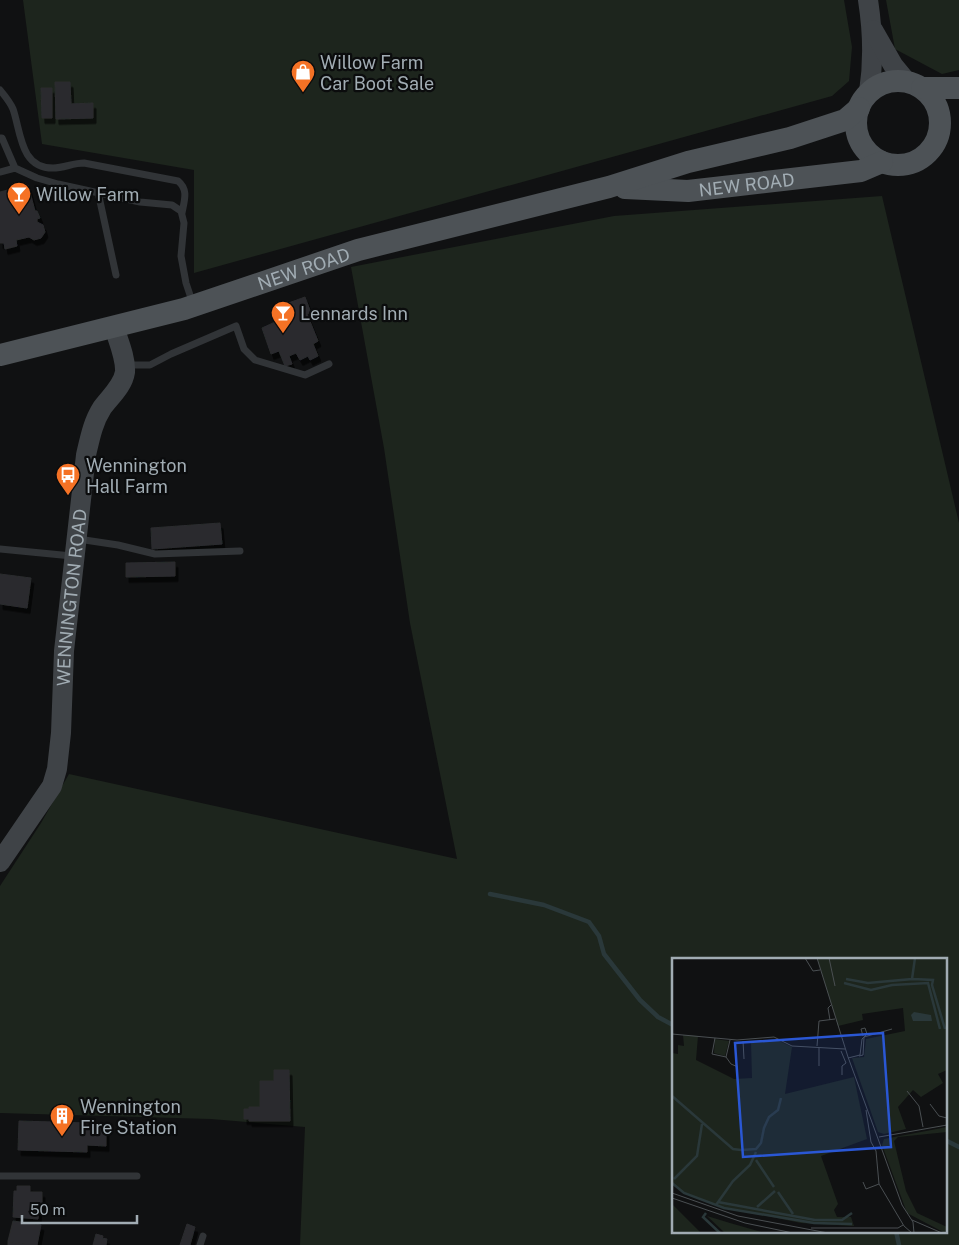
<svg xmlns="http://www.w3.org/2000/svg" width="959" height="1245" font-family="'Public Sans',sans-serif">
<defs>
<filter id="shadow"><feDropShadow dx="3" dy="5.5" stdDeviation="0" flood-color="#0009"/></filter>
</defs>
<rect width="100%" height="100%" fill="#101112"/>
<path fill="#1d251d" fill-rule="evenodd" d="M 23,0 L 844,0 L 852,47 L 849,81 L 832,96 L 194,273 L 194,170 L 42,144 Z
M 886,0 L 959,0 L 959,70 L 942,74 L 895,49 Z
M 882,196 L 959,523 L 959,1245 L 300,1245 L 305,1127 L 211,1119 L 0,1113 L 0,886 L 41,823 L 69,774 L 457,859 L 410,623 L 384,448 L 351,267 L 614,216 ZM 673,959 L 945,959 L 945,1231 L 673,1231 Z"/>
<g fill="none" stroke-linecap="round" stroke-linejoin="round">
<path stroke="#2a383a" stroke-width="4.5" d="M 490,894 L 544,905 L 589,922 L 599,936 L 604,954 L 640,1000 L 658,1017 L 673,1025
M 945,1140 L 959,1147
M 896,1231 L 899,1245"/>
</g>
<path fill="#2b2c2e" stroke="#2a2b2e" filter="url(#shadow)" d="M 55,82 L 70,82 L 71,104 L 93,103 L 93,118 L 56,119 Z
M 41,88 L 52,88 L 52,118 L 42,118 Z
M 28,185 L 35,211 L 37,211 L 40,218 L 37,219 L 37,222 L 43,225 L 45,232 L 41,238 L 34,240 L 29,237 L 16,240 L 17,246 L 5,249 L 4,243 L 0,243 L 0,192 Z
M 305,297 L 311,313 L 307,314 L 318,341 L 313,344 L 318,356 L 310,360 L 308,356 L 300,360 L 296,353 L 289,356 L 292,364 L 285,366 L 279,351 L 271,354 L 262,328 L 284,318 L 280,306 Z
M 220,523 L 222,544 L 152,549 L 151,528 Z
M 175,562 L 175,576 L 126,577 L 126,563 Z
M 0,574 L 31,578 L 27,608 L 0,604 Z
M 274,1070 L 289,1070 L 290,1121 L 249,1121 L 249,1119 L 244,1119 L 244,1109 L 249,1109 L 249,1107 L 260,1107 L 260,1081 L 274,1081 Z
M 19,1121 L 88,1123 L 88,1128 L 106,1129 L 106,1146 L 87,1145 L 87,1152 L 18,1150 Z
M 17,1186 L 30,1186 L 30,1192 L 42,1192 L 42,1203 L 39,1203 L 38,1219 L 13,1217 L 14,1191 L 17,1191 Z
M 13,1221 L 41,1225 L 37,1245 L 27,1245 L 8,1241 Z
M 187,1224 L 195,1227 L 190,1245 L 180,1245 Z
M 96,1234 L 103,1236 L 100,1245 L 93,1245 Z
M 102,1238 L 107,1239 L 106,1245 L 100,1245 Z
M 8,1241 L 27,1245 L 8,1245 Z"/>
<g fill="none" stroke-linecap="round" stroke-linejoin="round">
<path stroke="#313437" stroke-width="7" d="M 0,90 C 5,96 10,102 13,109 C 21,132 20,168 53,168 C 64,168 73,163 84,163 L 178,181 C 189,190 184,201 182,213
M 0,138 L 2,138 L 15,168 L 37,178 L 58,184 L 140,202 L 172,205 L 181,211 L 184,223 L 181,256 L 186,283 L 193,304
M 0,172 L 15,168
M 98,192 L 116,275
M 128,365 L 150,365 L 171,354 L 236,326 L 244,349 L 255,360 L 305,375 L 329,364
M 78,539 L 118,545 L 155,554 L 240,551
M 0,549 L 72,556
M 0,1176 L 137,1176
M 200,1245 L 203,1236"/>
<g stroke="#3f4347" stroke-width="20">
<path d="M 868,0 C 873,32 874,60 869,92"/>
<path d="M 873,30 L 893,65 L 907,82"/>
<path id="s1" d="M 0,862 L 52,786 L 57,769 L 61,733 L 64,651 L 86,455 C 90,438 93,422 102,408 C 110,397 123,386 125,372 C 126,358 118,340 114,327"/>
</g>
<g stroke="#4d5256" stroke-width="22">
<circle cx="898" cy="123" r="42"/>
<path d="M 922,88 L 959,88"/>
<path id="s2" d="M 625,188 L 688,191 L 861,171 L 882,162"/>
<path id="s3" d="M 0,355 L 184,309 L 358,250 L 609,187 L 688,162 L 790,138 L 845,120 L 859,108"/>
</g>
</g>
<defs>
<symbol id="shop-pin" viewBox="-11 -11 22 30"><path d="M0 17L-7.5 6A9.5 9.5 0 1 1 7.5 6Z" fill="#f57225" stroke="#0b0c0d"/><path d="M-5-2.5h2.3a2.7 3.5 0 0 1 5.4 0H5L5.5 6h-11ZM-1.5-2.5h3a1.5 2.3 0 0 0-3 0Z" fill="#fff"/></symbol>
<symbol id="bar-pin" viewBox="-11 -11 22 30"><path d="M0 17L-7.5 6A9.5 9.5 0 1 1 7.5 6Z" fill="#f57225" stroke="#0b0c0d"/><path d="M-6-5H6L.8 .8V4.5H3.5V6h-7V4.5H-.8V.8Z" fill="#fff"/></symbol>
<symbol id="bus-pin" viewBox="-11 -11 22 30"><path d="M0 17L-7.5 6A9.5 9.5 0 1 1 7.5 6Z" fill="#f57225" stroke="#0b0c0d"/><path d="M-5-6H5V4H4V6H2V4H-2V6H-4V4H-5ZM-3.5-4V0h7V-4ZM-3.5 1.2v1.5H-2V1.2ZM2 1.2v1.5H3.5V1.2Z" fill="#fff"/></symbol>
<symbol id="building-pin" viewBox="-11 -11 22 30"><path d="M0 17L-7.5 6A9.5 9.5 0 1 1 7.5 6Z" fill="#f57225" stroke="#0b0c0d"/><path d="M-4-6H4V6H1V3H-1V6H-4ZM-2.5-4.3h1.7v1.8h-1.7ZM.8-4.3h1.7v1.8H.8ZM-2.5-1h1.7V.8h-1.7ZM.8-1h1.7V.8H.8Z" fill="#fff"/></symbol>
</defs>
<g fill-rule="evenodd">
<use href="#shop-pin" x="289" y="58" width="28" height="38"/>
<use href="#bar-pin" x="5" y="180" width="28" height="38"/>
<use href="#bar-pin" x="269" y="299" width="28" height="38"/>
<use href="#bus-pin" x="54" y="461" width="28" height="38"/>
<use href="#building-pin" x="48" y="1102" width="28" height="38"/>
</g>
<g text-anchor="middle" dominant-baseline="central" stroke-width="4.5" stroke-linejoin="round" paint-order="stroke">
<g font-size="18" fill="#a1acb3" stroke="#0b0c0d" text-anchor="start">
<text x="320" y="62">Willow Farm<tspan x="320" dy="21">Car Boot Sale</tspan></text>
<text x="36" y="194">Willow Farm</text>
<text x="300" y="313">Lennards Inn</text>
<text x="86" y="465">Wennington<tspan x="86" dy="21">Hall Farm</tspan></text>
<text x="80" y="1106">Wennington<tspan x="80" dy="21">Fire Station</tspan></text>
</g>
<g font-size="18" fill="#a1acb3" stroke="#0b0c0d">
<text stroke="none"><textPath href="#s2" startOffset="122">NEW ROAD</textPath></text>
<text stroke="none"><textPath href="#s3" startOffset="316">NEW ROAD</textPath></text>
<text stroke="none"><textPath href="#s1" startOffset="282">WENNINGTON ROAD</textPath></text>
</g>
</g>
<g transform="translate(672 958)">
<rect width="275" height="275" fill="#101112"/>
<path d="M 145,0 L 275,0 L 275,112 L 266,116 L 271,125 L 249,139 L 241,132 L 226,149 L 234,171 L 212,176 L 206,174 L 180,100 L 192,99 L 194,81 L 233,73 L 231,50 L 190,56 L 191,62 L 166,68 ZM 11,77 L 26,78 L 24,102 L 62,121 L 80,120 L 79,84 L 103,81 L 120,89 L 113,136 L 182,119 L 195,181 L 149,198 L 166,246 L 162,252 L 165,259 L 179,259 L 182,268 L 129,265 L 50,249 L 12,235 L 0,226 L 0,95 L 6,96 L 6,87 L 12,88 ZM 43,81 L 57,83 L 53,98 L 42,95 ZM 275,169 L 275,174 L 226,179 L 222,183 L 234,233 L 245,255 L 275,269 L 273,275 L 235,255 L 210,187 L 212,181 ZM 0,246 L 29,275 L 0,275 ZM 35,258 L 58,265 L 93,275 L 53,275 Z" fill="#1d251d"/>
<path d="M 242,54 L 259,57 L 260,63 L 241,63 L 239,57 Z" fill="#2a383a"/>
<path fill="none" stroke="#2a383a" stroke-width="2.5" d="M 174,21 L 196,25 L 240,21 L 243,0M 241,21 L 261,22 L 260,27 L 273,71M 172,25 L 199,32 L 220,27 L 256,25 L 268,71M 0,138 L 61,191 L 69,192 L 84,191 L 89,185 L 92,170 L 97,159 L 106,152 L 109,140M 84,202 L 102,229M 2,221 L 25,198 L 30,166M 0,225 L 12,235 L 52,250 L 142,265 L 180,266M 106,234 L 121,256M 46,244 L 143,262 L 170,262 L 180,255M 44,247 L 61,223 L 78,207 L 84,194M 85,249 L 103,233M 34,255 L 31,259 L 48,275"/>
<path fill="none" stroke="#4a4f52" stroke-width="1" d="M 133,0 L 141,13 L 148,12M 145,0 L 176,99 L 205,178M 157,0 L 163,28M 158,62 L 156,50 L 159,47M 0,76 L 65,82 L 102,79 L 120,88 L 173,91M 43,80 L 40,96 L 54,99 L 58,82M 71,83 L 72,101M 145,88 L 147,63 L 163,61M 147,90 L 147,108M 169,93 L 174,105 L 170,108 L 170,117M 187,98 L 191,97 L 192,79 L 220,71M 54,99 L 59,106 L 66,109M 176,100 L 188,97 L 190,81 L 195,76 L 193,70 L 189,71 L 191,78M 235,133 L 247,148 L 251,169M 258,146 L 267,158 L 275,160M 194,152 L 199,184 L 204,193 L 207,226 L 232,268 L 240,275M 205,178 L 230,247 L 241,264 L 242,275M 207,179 L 275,167M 191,224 L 194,231 L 207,226M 0,235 L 66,258 L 156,275M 0,240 L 73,265 L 121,275M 240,262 L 270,275M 139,270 L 226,270 L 231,267"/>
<path fill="#2a57d4" fill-opacity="0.15" stroke="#2a57d4" stroke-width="2.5" d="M 211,75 L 219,189 L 71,199 L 63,85 Z"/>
<rect width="275" height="275" fill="none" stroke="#a1acb3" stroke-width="2.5"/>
</g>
<path d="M22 1215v8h115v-8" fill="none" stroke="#a1acb3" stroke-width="2.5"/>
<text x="30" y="1215" font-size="15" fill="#a1acb3" stroke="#0b0c0d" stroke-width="4" paint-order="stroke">50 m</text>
</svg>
